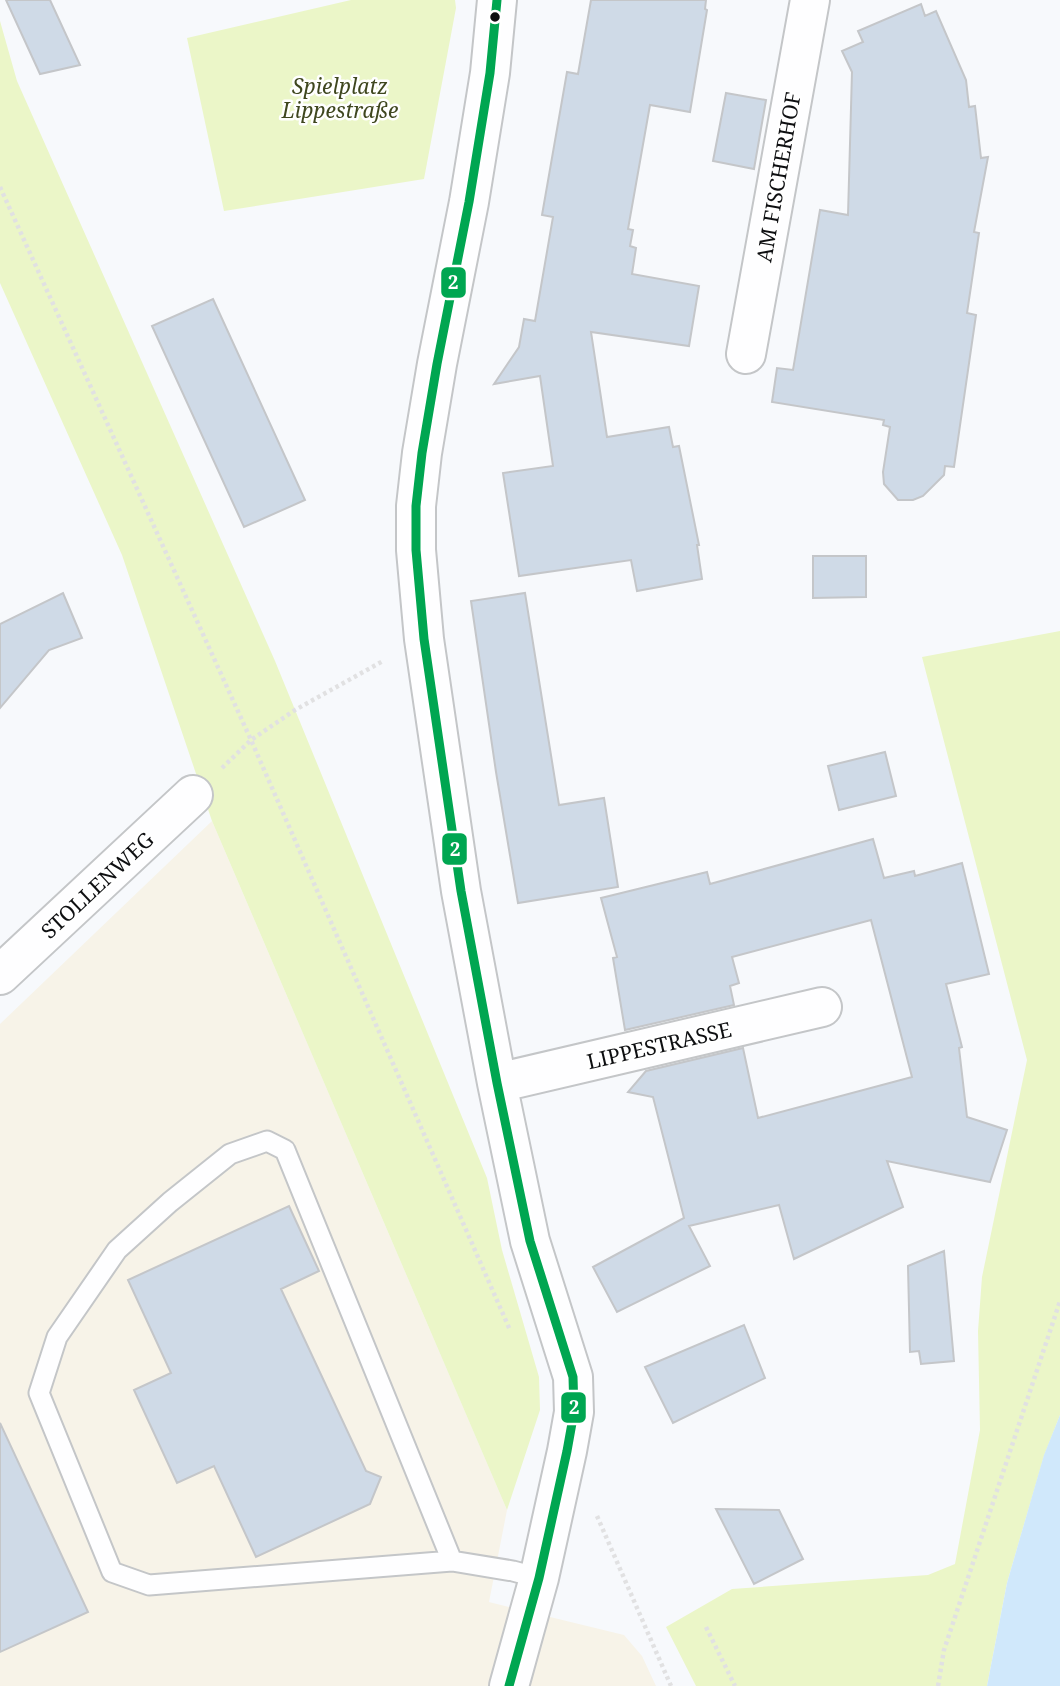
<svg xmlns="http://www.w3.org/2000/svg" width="1060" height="1686" font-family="'Noto Serif',serif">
<rect width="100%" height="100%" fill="#f7f9fc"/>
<path fill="#f7f3e8" d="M 212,821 L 507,1510 L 489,1602 L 624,1635 L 642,1656 L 656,1686 L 0,1686 L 0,1024 Z"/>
<path fill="#ebf6c8" d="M 351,0 L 455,0 L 456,8 L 424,179 L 224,211 L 187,38 Z
M 0,21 L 17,81 L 275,661 L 487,1178 L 502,1250 L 539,1377 L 540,1410 L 507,1510 L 212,821 L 122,555 L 0,283 Z
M 1060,631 L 1060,1415 L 1044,1456 L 1007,1583 L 987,1686 L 696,1686 L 666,1627 L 732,1589 L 928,1575 L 955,1564 L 980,1430 L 978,1331 L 982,1277 L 1027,1060 L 922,657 Z"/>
<path fill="#d0e8fb" d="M 1060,1415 L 1060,1686 L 987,1686 L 1007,1583 L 1044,1455 Z"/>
<path fill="#cfdae7" stroke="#c4c6c9" stroke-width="2" d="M 6,0 L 50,0 L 80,65 L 40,74 Z
M 591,0 L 706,0 L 705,9 L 707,10 L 690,112 L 650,105 L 628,229 L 633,230 L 630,246 L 636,248 L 632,274 L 699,286 L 689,346 L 591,332 L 607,437 L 669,427 L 673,447 L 679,446 L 699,545 L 697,545 L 702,579 L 637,591 L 631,560 L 519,576 L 503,473 L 553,466 L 540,376 L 494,384 L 519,347 L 524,319 L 535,321 L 553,217 L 542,215 L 567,72 L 578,74 Z
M 921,4 L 925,16 L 936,11 L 966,80 L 969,107 L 975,106 L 981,158 L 988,157 L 974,232 L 979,233 L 967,313 L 976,315 L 954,467 L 945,466 L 944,475 L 923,496 L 913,500 L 898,500 L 884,484 L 883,472 L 890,427 L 883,425 L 884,420 L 772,402 L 777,368 L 793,370 L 820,210 L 848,215 L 852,72 L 842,51 L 863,42 L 858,31 Z
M 726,93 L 766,100 L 754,169 L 713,161 Z
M 213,299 L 305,500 L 244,527 L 152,326 Z
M 813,556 L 866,556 L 866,597 L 813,598 Z
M 63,593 L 82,638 L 49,650 L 0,708 L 0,624 Z
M 525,593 L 559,805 L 604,798 L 618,887 L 518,903 L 496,772 L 471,601 Z
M 885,752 L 896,796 L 839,810 L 828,766 Z
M 873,839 L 884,878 L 914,871 L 915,876 L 962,863 L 989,974 L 946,984 L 962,1047 L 959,1048 L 967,1117 L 1007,1130 L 990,1182 L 887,1161 L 903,1207 L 794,1259 L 779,1205 L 689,1226 L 710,1266 L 617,1312 L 593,1267 L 684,1218 L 653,1097 L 628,1092 L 646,1071 L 743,1048 L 758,1118 L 912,1077 L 871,920 L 732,957 L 739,983 L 730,986 L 734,1005 L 625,1030 L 613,958 L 617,957 L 601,898 L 707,872 L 710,884 Z
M 289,1206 L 319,1271 L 281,1289 L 366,1471 L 381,1477 L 370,1504 L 256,1557 L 214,1466 L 177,1483 L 134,1390 L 171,1373 L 128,1280 Z
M 944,1251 L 954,1361 L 921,1364 L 919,1351 L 910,1352 L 908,1266 Z
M 744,1325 L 765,1378 L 673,1423 L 645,1367 Z
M 0,1423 L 88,1612 L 0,1652 Z
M 716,1509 L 779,1510 L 803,1559 L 754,1584 Z"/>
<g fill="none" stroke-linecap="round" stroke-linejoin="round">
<defs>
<path id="lane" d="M 452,1561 L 285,1150 L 267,1141 L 230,1154 L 170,1202 L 117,1250 L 57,1337 L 39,1393 L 112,1572 L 149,1585 L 452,1561 L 513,1571 L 539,1578"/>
<path id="street" d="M 497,0 L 490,73 L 469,202 L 437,364 L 422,453 L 416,506 L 416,550 L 424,639 L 461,891 L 497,1083 L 530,1241 L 573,1377 L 574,1412 L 567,1451 L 539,1578 L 509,1686
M 746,354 L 810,0
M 0,975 L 193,795
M 497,1083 L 822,1007"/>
</defs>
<use href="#lane" stroke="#c4c6c8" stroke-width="23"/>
<use href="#street" stroke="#c4c6c8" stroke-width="42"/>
<path stroke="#e1e1e2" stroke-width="4.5" stroke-dasharray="3.5 3.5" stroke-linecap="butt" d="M 0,187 L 251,740 L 510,1330
M 222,768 L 251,740 L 295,710 L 383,661
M 597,1516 L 671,1686
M 706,1627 L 735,1686
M 938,1686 L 944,1650 L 1060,1301"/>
<use href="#lane" stroke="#fefeff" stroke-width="19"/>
<use href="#street" stroke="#fefeff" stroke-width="38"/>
<defs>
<path id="bus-1" d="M 497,0 L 490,73 L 469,202 L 437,364 L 422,453 L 416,506 L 416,550 L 424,639 L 461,891 L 497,1083 L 530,1241 L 573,1377 L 574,1412 L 567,1451 L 539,1578 L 509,1686"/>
</defs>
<use href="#bus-1" stroke="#fff" stroke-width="14"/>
<use href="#bus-1" stroke="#00a651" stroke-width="9"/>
</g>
<circle fill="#0e0f11" stroke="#fff" stroke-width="2.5" cx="495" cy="17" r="6"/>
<g text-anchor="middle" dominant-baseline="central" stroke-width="5" stroke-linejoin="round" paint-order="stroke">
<g font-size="21" font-style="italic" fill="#3f471f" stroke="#fff">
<text x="340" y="86">Spielplatz<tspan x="340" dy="24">Lippestraße</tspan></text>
</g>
<g font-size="21" fill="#0e0f11" stroke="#fff">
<text transform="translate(778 177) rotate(-80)">AM FISCHERHOF</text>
<text transform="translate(97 885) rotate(-43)">STOLLENWEG</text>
<text transform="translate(659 1045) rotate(-13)">LIPPESTRASSE</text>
</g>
</g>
<g stroke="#fff" stroke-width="2.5">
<rect x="440" y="266" width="27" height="33" rx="7" fill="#00a651"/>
<rect x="441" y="832" width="27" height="34" rx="7" fill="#00a651"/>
<rect x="560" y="1391" width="27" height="33" rx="7" fill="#00a651"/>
</g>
<g font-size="19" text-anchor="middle" font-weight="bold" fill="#fff">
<text x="453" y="289">2</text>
<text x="455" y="856">2</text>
<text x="574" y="1414">2</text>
</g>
</svg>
